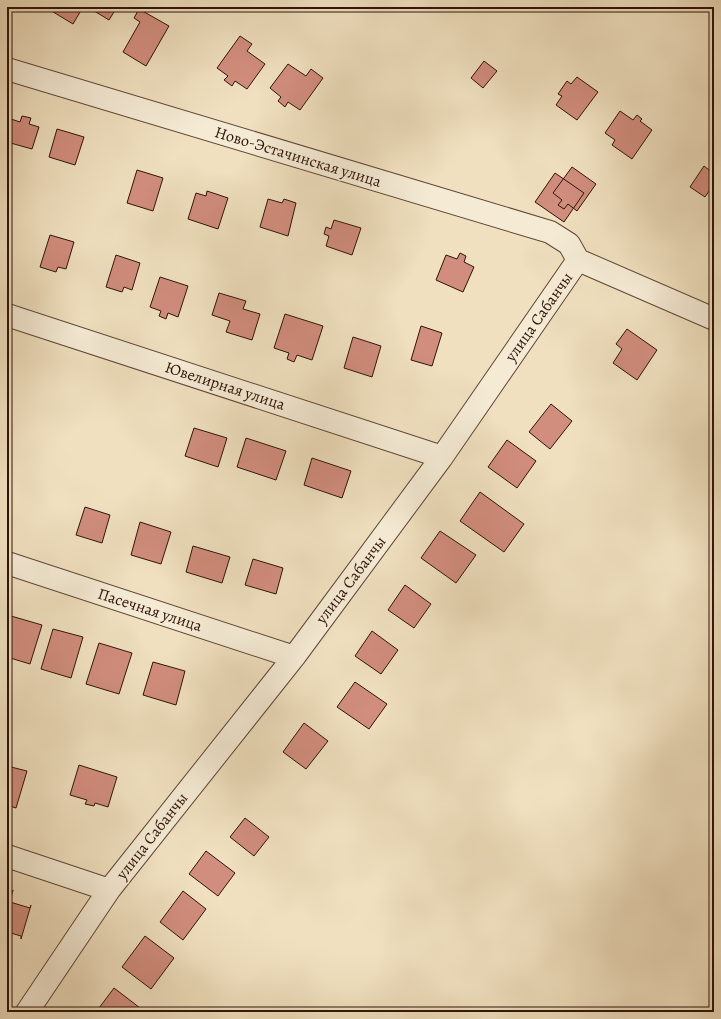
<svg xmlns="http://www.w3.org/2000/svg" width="721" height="1019" font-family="Alegreya,serif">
<rect width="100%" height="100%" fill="#f0e0bf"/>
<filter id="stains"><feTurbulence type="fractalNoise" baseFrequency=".005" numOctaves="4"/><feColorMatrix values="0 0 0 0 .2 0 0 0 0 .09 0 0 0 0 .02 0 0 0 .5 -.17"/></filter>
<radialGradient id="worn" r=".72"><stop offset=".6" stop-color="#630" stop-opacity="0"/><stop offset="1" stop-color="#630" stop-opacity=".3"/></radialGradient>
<path fill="#d18d7d" stroke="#2f1309" d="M 45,7 L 83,7 L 73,24 Z
M 92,7 L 117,7 L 109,20 L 91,9 Z
M 139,9 L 169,26 L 146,66 L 123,52 L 140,22 L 134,18 Z
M 240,36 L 252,44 L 247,51 L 265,64 L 247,89 L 235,81 L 232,86 L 224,80 L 228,76 L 217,68 Z
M 484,61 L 497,71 L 483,88 L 471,78 Z
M 288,64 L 306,76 L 311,69 L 323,78 L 300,110 L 288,102 L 285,107 L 278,101 L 281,97 L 270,88 Z
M 577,77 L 598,92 L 577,120 L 556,105 L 562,96 L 558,94 L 567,81 L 571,84 Z
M 620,111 L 633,120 L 637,115 L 642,119 L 640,121 L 652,130 L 632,159 L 612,145 L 615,140 L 605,133 Z
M 22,116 L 31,118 L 29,124 L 39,127 L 32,149 L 7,142 L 7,130 L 11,119 L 20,122 Z
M 57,129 L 84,137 L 75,165 L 49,157 Z
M 704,166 L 714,174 L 714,184 L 705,197 L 690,187 Z
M 572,167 L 596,184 L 577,211 L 568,204 L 564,209 L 558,205 L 562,200 L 553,193 Z
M 137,170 L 163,178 L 153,211 L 127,203 Z
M 555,173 L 584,193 L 564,222 L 535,202 Z
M 207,191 L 228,198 L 218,229 L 188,219 L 196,193 L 206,196 Z
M 268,199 L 282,203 L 284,199 L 296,203 L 288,236 L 260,227 Z
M 334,220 L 361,228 L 352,255 L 326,246 L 329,236 L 324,234 L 326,227 L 331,229 Z
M 50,235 L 74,242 L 66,269 L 58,267 L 56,272 L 40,267 Z
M 460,253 L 466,256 L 464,262 L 474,267 L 463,292 L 436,280 L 446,255 L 457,259 Z
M 116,255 L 140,263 L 132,290 L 124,287 L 122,292 L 106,287 Z
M 160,277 L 188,286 L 178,317 L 168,313 L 166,319 L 159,316 L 161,311 L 150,307 Z
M 219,293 L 246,301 L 243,309 L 260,314 L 252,340 L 226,332 L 230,321 L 212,315 Z
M 285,314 L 323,326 L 312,360 L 297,355 L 294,362 L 287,359 L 289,353 L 274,348 Z
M 421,326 L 442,333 L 432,366 L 411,360 Z
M 627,329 L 657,350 L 637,380 L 613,363 L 622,349 L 616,344 Z
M 353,337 L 381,346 L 372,377 L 344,368 Z
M 551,404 L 572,421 L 550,449 L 529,432 Z
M 194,428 L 227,438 L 218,467 L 185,456 Z
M 246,438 L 286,451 L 276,480 L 237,467 Z
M 507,440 L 536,461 L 517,488 L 488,467 Z
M 312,458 L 351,471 L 342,498 L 304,485 Z
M 480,492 L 524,524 L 504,552 L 460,521 Z
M 85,507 L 110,515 L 102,543 L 76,535 Z
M 140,522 L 171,532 L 161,564 L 131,555 Z
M 440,531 L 476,555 L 456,583 L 421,558 Z
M 193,546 L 230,557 L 222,583 L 186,572 Z
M 253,559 L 283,568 L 276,594 L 245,585 Z
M 405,585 L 431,604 L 414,628 L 388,610 Z
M 11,616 L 42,625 L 30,664 L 7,657 L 7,628 Z
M 53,629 L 83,637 L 71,678 L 41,669 Z
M 372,631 L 398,650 L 381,674 L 355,656 Z
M 99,643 L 132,653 L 119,694 L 86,684 Z
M 153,662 L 185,671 L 176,705 L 143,695 Z
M 355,682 L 387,704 L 369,729 L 337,707 Z
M 304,723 L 328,741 L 306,769 L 283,752 Z
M 79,765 L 117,777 L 108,807 L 95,803 L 94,806 L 85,804 L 87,800 L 70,795 Z
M 7,766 L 27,771 L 16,808 L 7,805 Z
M 245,818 L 269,837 L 254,856 L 230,837 Z
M 206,851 L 235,873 L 218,896 L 189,874 Z
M 7,890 L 12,892 L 13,890 L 10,902 L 30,908 L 31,905 L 21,939 L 21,936 L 7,932 Z
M 183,891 L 206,909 L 183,940 L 160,922 Z
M 145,936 L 174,958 L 151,989 L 122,967 Z
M 114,988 L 144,1011 L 144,1012 L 96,1012 Z"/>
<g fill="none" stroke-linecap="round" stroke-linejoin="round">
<defs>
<path id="minor" d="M 7,69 L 550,232 L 569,244 L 578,260
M 578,260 L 714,319
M 7,315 L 442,457
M 7,563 L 294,657
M 7,856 L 109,890
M 27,1012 L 109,890 L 294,657 L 442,457 L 578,260"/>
</defs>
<use href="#minor" stroke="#5f4636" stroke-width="24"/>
<use href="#minor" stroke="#f5ebd5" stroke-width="22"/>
</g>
<g text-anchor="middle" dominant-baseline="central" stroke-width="3.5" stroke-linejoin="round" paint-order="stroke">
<g font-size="16" fill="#2f1309" stroke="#f5ebd5">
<text transform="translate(298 157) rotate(17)">Ново-Эстачинская улица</text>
<text transform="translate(539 317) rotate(-55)">улица Сабанчы</text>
<text transform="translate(225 386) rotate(18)">Ювелирная улица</text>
<text transform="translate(351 580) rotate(-53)">улица Сабанчы</text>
<text transform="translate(150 610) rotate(18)">Пасечная улица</text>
<text transform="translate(152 836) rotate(-52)">улица Сабанчы</text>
</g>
</g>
<rect width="721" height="1019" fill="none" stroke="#f0e0bf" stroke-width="24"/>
<rect x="8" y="8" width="705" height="1003" fill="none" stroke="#2f1309" stroke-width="2"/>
<rect x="12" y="12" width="697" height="995" fill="none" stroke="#2f1309"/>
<rect width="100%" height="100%" filter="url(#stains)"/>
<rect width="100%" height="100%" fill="url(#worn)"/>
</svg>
